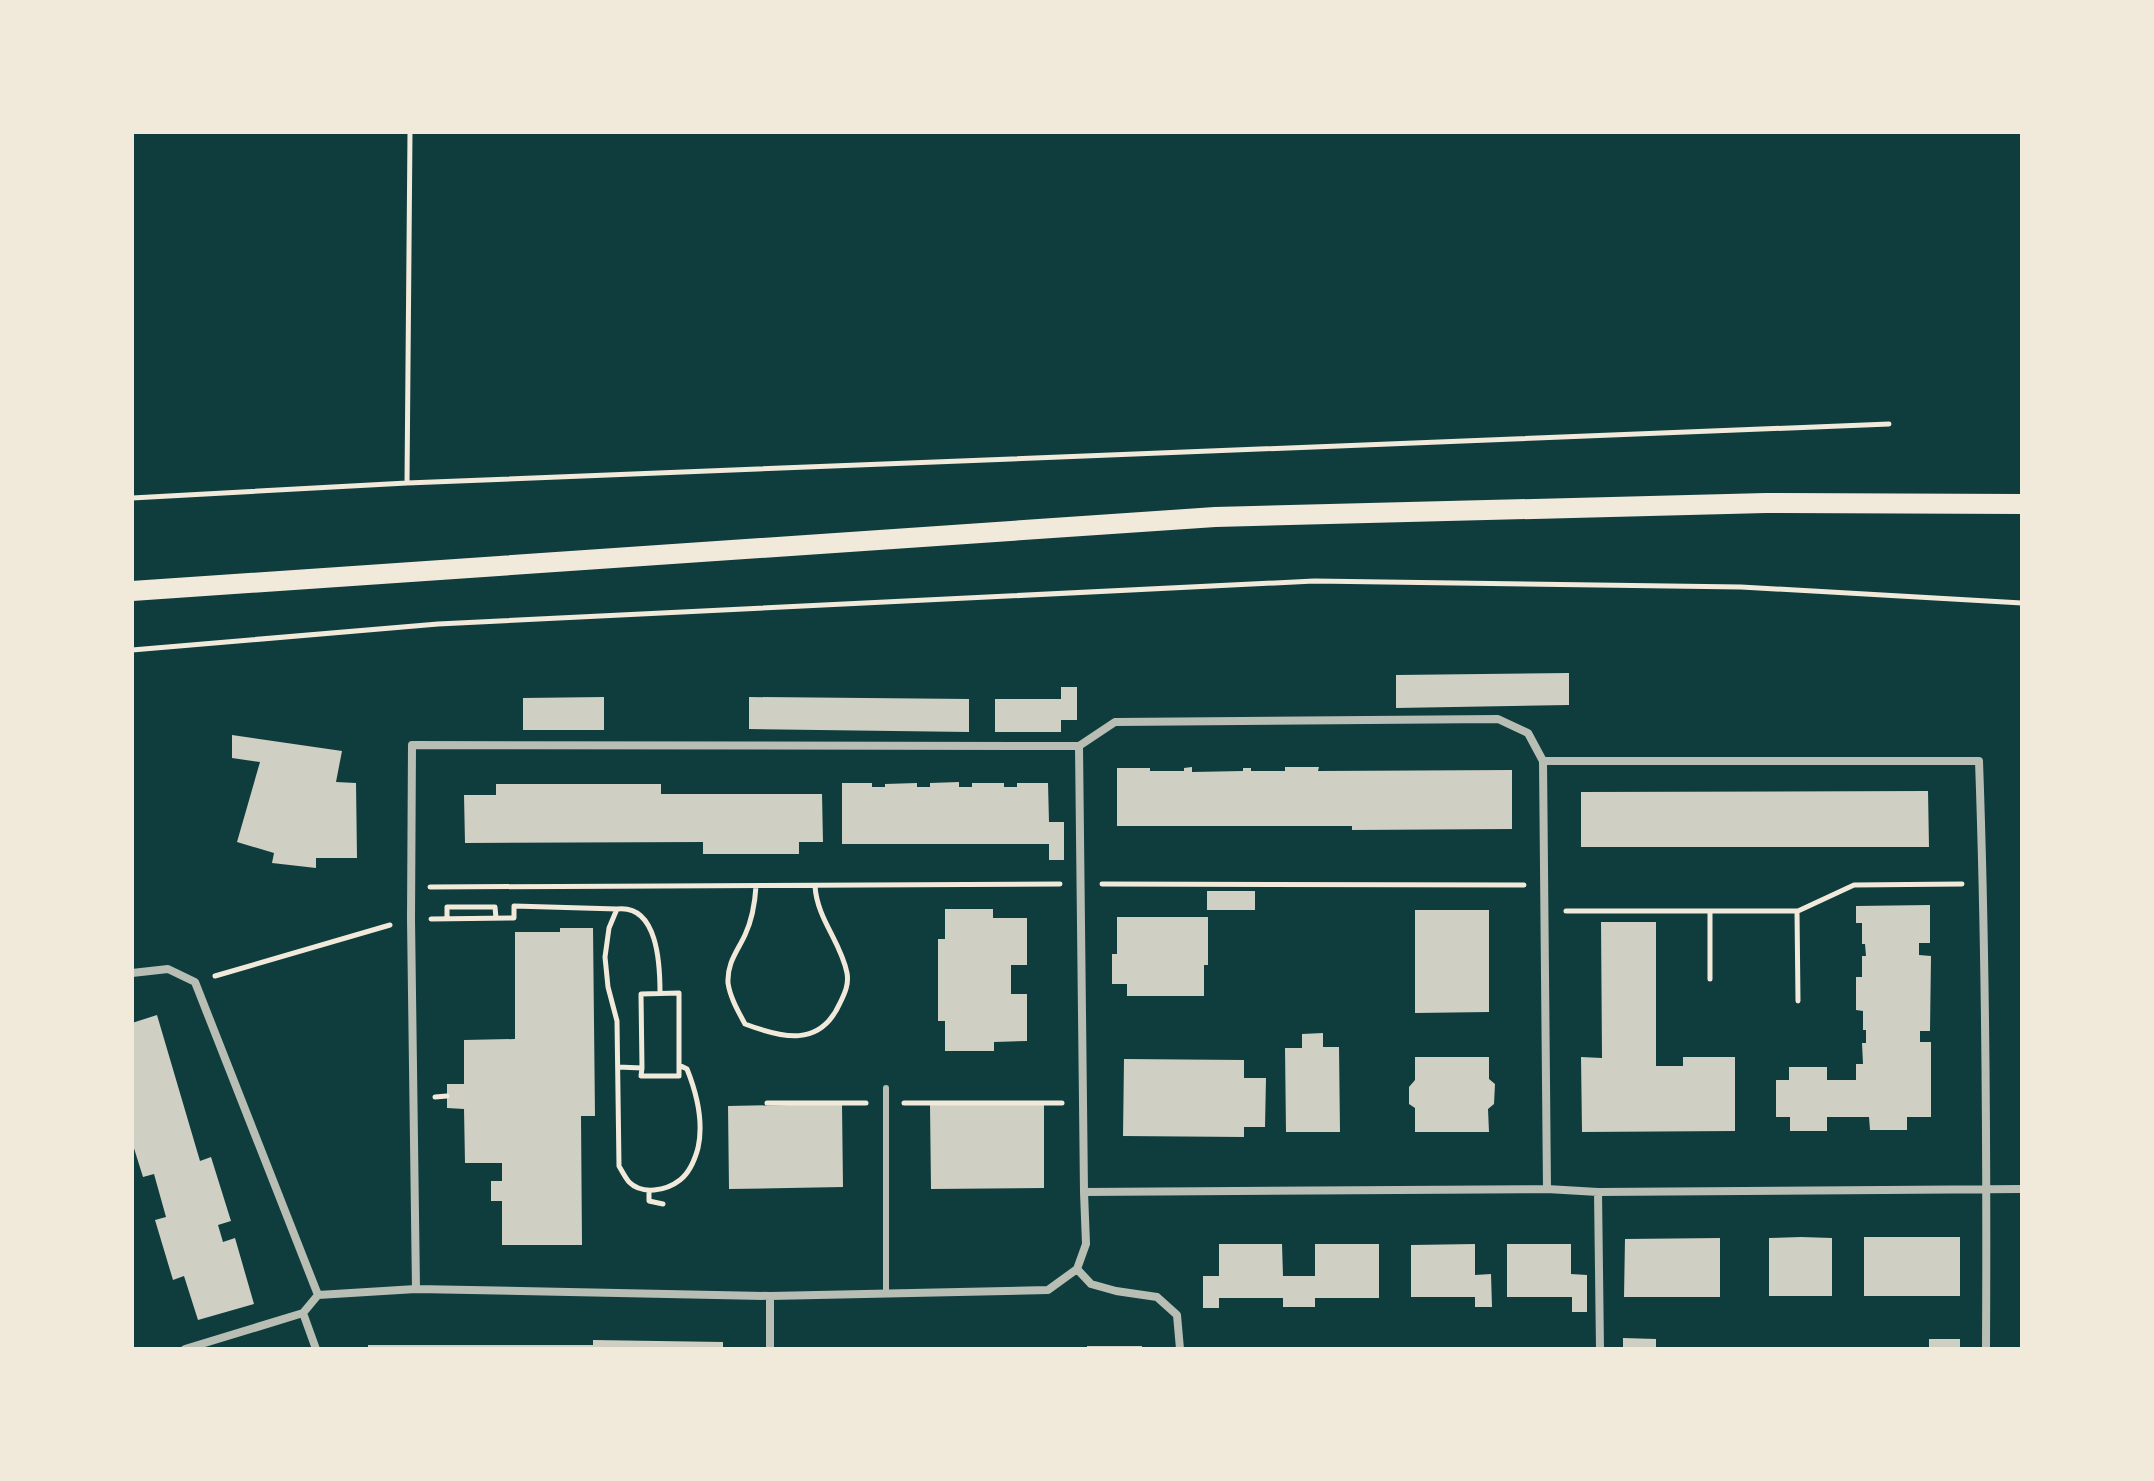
<svg xmlns="http://www.w3.org/2000/svg" width="2154" height="1481" font-family="Karla,sans-serif">
<rect width="100%" height="100%" fill="#0f3d3e"/>
<path fill="#cfcfc3" d="M 1569,673 L 1569,705 L 1396,708 L 1396,675 Z
M 1061,687 L 1077,687 L 1077,720 L 1061,720 L 1061,732 L 995,732 L 995,699 L 1061,699 Z
M 604,697 L 604,730 L 523,730 L 523,698 Z
M 749,697 L 969,699 L 969,732 L 749,729 Z
M 232,735 L 342,751 L 336,782 L 356,783 L 357,858 L 316,858 L 316,868 L 272,863 L 274,853 L 237,842 L 260,762 L 232,758 Z
M 1192,767 L 1192,772 L 1243,771 L 1243,768 L 1251,768 L 1251,771 L 1285,771 L 1285,767 L 1319,767 L 1318,771 L 1512,770 L 1512,829 L 1352,830 L 1352,826 L 1117,826 L 1117,768 L 1150,768 L 1150,771 L 1184,771 L 1184,768 Z
M 959,782 L 959,787 L 972,787 L 972,783 L 1004,783 L 1004,787 L 1017,787 L 1017,783 L 1048,783 L 1049,822 L 1064,822 L 1064,860 L 1049,860 L 1049,844 L 842,844 L 842,783 L 872,783 L 872,787 L 885,787 L 885,784 L 917,783 L 917,787 L 930,787 L 930,783 Z
M 496,784 L 661,784 L 661,794 L 822,794 L 823,842 L 799,842 L 799,854 L 703,854 L 703,842 L 465,843 L 464,795 L 496,795 Z
M 1928,791 L 1929,847 L 1581,847 L 1581,792 Z
M 1207,891 L 1255,891 L 1255,910 L 1207,910 Z
M 1930,905 L 1930,943 L 1919,943 L 1919,955 L 1931,956 L 1930,1031 L 1920,1031 L 1920,1042 L 1931,1042 L 1931,1117 L 1907,1117 L 1907,1130 L 1870,1130 L 1869,1117 L 1827,1117 L 1827,1131 L 1790,1131 L 1790,1117 L 1776,1117 L 1776,1080 L 1789,1080 L 1789,1067 L 1827,1067 L 1827,1080 L 1856,1080 L 1856,1064 L 1863,1064 L 1862,1043 L 1866,1043 L 1866,1030 L 1863,1030 L 1863,1011 L 1856,1010 L 1856,977 L 1862,977 L 1862,956 L 1866,956 L 1865,944 L 1862,944 L 1862,923 L 1856,923 L 1856,906 Z
M 945,909 L 993,909 L 993,918 L 1027,918 L 1027,965 L 1011,965 L 1011,994 L 1027,994 L 1027,1041 L 994,1042 L 994,1051 L 945,1051 L 945,1021 L 938,1021 L 938,939 L 945,939 Z
M 1415,910 L 1489,910 L 1489,1012 L 1415,1013 Z
M 1117,917 L 1208,917 L 1208,965 L 1204,965 L 1204,996 L 1127,996 L 1127,984 L 1112,984 L 1112,954 L 1117,954 Z
M 1601,922 L 1656,922 L 1656,1066 L 1683,1066 L 1683,1057 L 1735,1057 L 1735,1131 L 1582,1132 L 1581,1057 L 1602,1058 Z
M 560,928 L 593,928 L 595,1116 L 581,1116 L 582,1245 L 502,1245 L 502,1201 L 491,1201 L 491,1181 L 502,1181 L 502,1163 L 465,1163 L 464,1109 L 447,1108 L 447,1084 L 464,1084 L 464,1040 L 515,1039 L 515,932 L 560,932 Z
M 157,1015 L 200,1161 L 211,1157 L 231,1221 L 218,1225 L 223,1242 L 235,1238 L 254,1304 L 198,1320 L 184,1276 L 173,1280 L 155,1220 L 166,1217 L 154,1174 L 143,1177 L 132,1142 L 132,1023 Z
M 1323,1033 L 1323,1047 L 1339,1047 L 1340,1132 L 1286,1132 L 1285,1048 L 1302,1048 L 1302,1034 Z
M 1415,1057 L 1489,1057 L 1489,1079 L 1495,1084 L 1494,1104 L 1488,1109 L 1489,1132 L 1415,1132 L 1415,1108 L 1409,1104 L 1409,1087 L 1415,1080 Z
M 1124,1059 L 1244,1060 L 1244,1078 L 1266,1078 L 1265,1127 L 1244,1127 L 1244,1137 L 1123,1136 Z
M 842,1104 L 843,1187 L 729,1189 L 728,1106 Z
M 1044,1104 L 1044,1188 L 931,1189 L 930,1105 Z
M 1801,1237 L 1832,1238 L 1832,1296 L 1769,1296 L 1769,1238 Z
M 1864,1237 L 1960,1237 L 1960,1296 L 1864,1296 Z
M 1720,1238 L 1720,1297 L 1624,1297 L 1625,1239 Z
M 1219,1244 L 1282,1244 L 1283,1276 L 1315,1276 L 1315,1244 L 1379,1244 L 1379,1298 L 1315,1298 L 1315,1307 L 1283,1307 L 1283,1298 L 1219,1298 L 1219,1308 L 1203,1308 L 1203,1276 L 1219,1276 Z
M 1475,1244 L 1475,1275 L 1491,1274 L 1492,1307 L 1475,1307 L 1475,1297 L 1411,1297 L 1411,1245 Z
M 1507,1244 L 1571,1244 L 1571,1274 L 1587,1275 L 1587,1312 L 1572,1312 L 1572,1297 L 1507,1297 Z
M 1623,1338 L 1656,1339 L 1656,1349 L 1623,1349 Z
M 1929,1339 L 1960,1339 L 1960,1349 L 1929,1349 Z
M 593,1340 L 723,1342 L 723,1349 L 368,1349 L 368,1345 L 593,1345 Z
M 1087,1346 L 1142,1346 L 1142,1349 L 1087,1349 Z"/>
<g fill="none" stroke-linecap="round" stroke-linejoin="round">
<path stroke="#f1e9da" stroke-width="5" d="M 407,483 L 410,132
M 132,498 L 407,483 L 1889,424
M 132,650 L 438,624 L 1314,581 L 1741,587 L 2022,603
M 1102,884 L 1524,885
M 756,886 C 755,903 752,920 745,935 C 737,952 727,963 728,983 C 730,997 738,1011 745,1024 C 782,1038 820,1048 840,1003 C 845,993 849,984 847,973 C 841,942 817,919 815,886
M 430,887 L 1060,884
M 1566,911 L 1798,911 L 1854,885 L 1962,884
M 1710,911 L 1710,979
M 1797,911 L 1798,1001
M 431,919 L 514,918 L 514,906 L 617,909
M 447,919 L 447,907 L 495,907 L 496,918
M 215,976 L 390,925
M 660,993 C 660,965 658,904 617,909 L 609,928 L 605,957 L 608,987 L 617,1021 L 619,1166 C 622,1171 625,1177 629,1182 C 642,1195 666,1191 680,1180 C 689,1173 695,1159 698,1148 C 704,1121 697,1094 687,1069 L 679,1065
M 618,1067 L 642,1068 L 641,1076 L 679,1076 L 679,993 L 641,994 L 642,1068
M 435,1097 L 447,1096
M 767,1103 L 866,1103
M 904,1103 L 1062,1103
M 649,1191 L 649,1201 L 663,1204"/>
<path stroke="#b8beb3" stroke-width="6" d="M 886,1088 L 886,1293"/>
<path stroke="#b8beb3" stroke-width="8" d="M 1079,746 L 1115,722 L 1498,719 L 1528,733 L 1543,761 L 1547,1189
M 1079,746 L 1084,1192
M 1543,761 L 1979,761 C 1986,957 1987,1153 1986,1349
M 132,973 L 168,969 L 195,982 L 318,1295
M 1598,1192 L 1600,1349
M 1077,1269 L 1091,1284 L 1116,1291 L 1157,1297 L 1177,1315 L 1180,1349
M 416,1289 L 411,919 L 412,745 L 1079,746
M 318,1295 L 416,1289 L 770,1296 L 1048,1290 L 1077,1269 L 1086,1244 L 1084,1192 L 1547,1189 L 1598,1192 L 2022,1189
M 770,1296 L 770,1349
M 303,1313 L 316,1349
M 185,1349 L 303,1313 L 318,1295"/>
<path stroke="#f1e9da" stroke-width="20" d="M 132,591 L 1215,517 L 1766,503 L 2022,504"/>
</g>
<rect width="2154" height="1481" fill="none" stroke="#f1e9da" stroke-width="268"/>
</svg>
